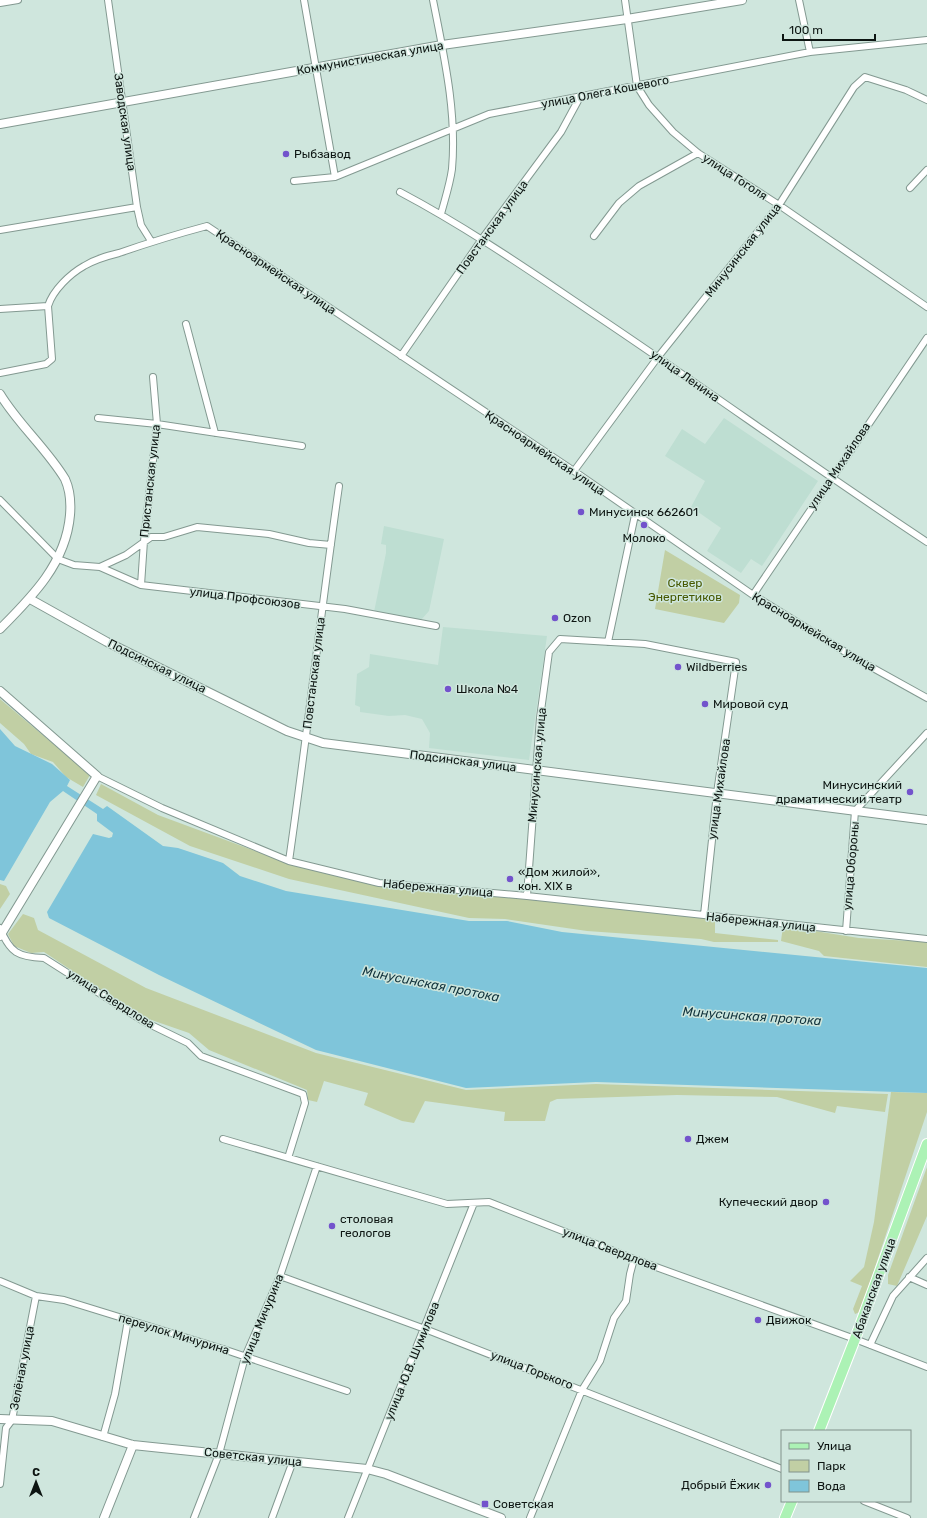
<svg xmlns="http://www.w3.org/2000/svg" width="927" height="1518" font-family="Rubik,sans-serif">
<rect width="100%" height="100%" fill="#cfe6dd"/>
<path fill="#beded2" d="M 724,418 L 818,481 L 762,566 L 751,559 L 741,573 L 707,551 L 721,528 L 691,507 L 705,481 L 665,456 L 682,429 L 705,444 Z
M 384,526 L 444,539 L 429,611 L 421,620 L 374,612 L 386,553 L 386,545 L 381,544 Z
M 443,627 L 547,636 L 529,760 L 429,748 L 430,733 L 422,719 L 405,715 L 389,716 L 360,712 L 360,707 L 355,705 L 357,674 L 369,667 L 370,654 L 438,665 Z"/>
<path fill="#c1cfa4" d="M 665,550 L 740,595 L 739,603 L 724,623 L 655,609 Z
M 0,699 L 90,775 L 83,787 L 66,777 L 53,762 L 31,754 L 24,744 L 0,723 Z
M 101,784 L 158,815 L 288,863 L 380,886 L 526,898 L 715,919 L 715,933 L 778,940 L 778,942 L 714,942 L 701,939 L 587,931 L 505,919 L 469,918 L 289,879 L 190,846 L 96,795 Z
M 0,884 L 6,886 L 10,894 L 0,909 Z
M 23,914 L 34,918 L 38,930 L 146,988 L 316,1053 L 466,1090 L 596,1084 L 888,1094 L 885,1112 L 837,1106 L 835,1113 L 777,1097 L 677,1095 L 557,1099 L 550,1102 L 545,1121 L 504,1121 L 505,1112 L 425,1101 L 414,1123 L 402,1121 L 364,1105 L 368,1093 L 324,1081 L 317,1102 L 308,1100 L 307,1090 L 209,1050 L 189,1033 L 140,1016 L 44,952 L 31,953 L 14,946 L 8,934 Z
M 783,926 L 859,938 L 927,942 L 927,967 L 824,956 L 819,951 L 781,941 Z
M 891,1092 L 927,1093 L 927,1112 L 860,1312 L 855,1314 L 853,1309 L 862,1286 L 850,1281 L 864,1267 L 874,1222 Z
M 927,1167 L 927,1216 L 897,1286 L 888,1284 L 888,1275 Z"/>
<path fill="#7fc5da" d="M 0,729 L 15,746 L 52,764 L 70,780 L 67,786 L 103,809 L 107,806 L 163,846 L 178,848 L 223,863 L 240,876 L 286,891 L 469,921 L 507,921 L 562,932 L 927,968 L 927,1093 L 596,1082 L 466,1088 L 316,1050 L 159,975 L 49,918 L 47,912 L 93,834 L 109,838 L 112,837 L 113,833 L 97,821 L 97,814 L 63,791 L 50,802 L 4,881 L 0,880 Z"/>
<g fill="none" stroke-linecap="round" stroke-linejoin="round">
<defs>
<path id="minor" d="M 108,0 L 137,207 L 141,225 L 151,241
M 304,0 L 335,177
M 433,0 C 444,56 457,112 452,169 C 450,184 445,199 441,214
M 625,0 L 637,86 L 649,105 L 673,132 L 698,153 L 779,205 L 927,307
M 799,0 L 810,52
M 0,3 L 18,0
M 294,181 L 335,177 L 489,114 L 810,52 L 927,40
M 910,188 L 927,170
M 400,192 C 468,228 530,271 594,314 C 706,389 815,468 927,542
M 0,230 L 137,207
M 594,236 L 619,203 L 639,186 L 698,153
M 0,309 L 48,306
M 186,324 L 215,433
M 401,356 L 482,239 L 561,132 L 580,97
M 0,373 L 46,364 L 52,359 L 48,306 C 53,290 70,274 84,266 C 95,259 107,256 119,253 C 148,243 177,234 207,226 L 574,471 L 753,595 L 855,658 L 927,698
M 98,418 L 157,424 L 302,446
M 574,471 L 658,357 L 779,205 L 854,87 L 865,77 L 906,90 L 927,100
M 0,500 L 58,559 L 74,565 L 100,567 L 141,585 L 345,609 L 436,626
M 100,567 L 126,555 L 151,537 L 164,537 L 197,527 L 269,534 L 309,543 L 331,545
M 141,585 L 144,541 L 157,424 L 153,377
M 753,595 L 927,338
M 608,642 L 635,515
M 97,776 L 162,808 L 289,861 L 379,883 L 527,896 L 927,939
M 289,861 C 307,736 321,611 339,486
M 527,896 L 540,718 L 549,652 L 560,639 L 645,644 L 736,662 L 717,793 L 704,915
M 0,928 C 10,953 18,957 44,958 L 143,1021 L 188,1043 L 201,1056 L 303,1094 L 305,1103 L 288,1158
M 846,931 L 855,811 L 927,733
M 223,1139 L 447,1204 L 489,1202 L 634,1259 L 855,1339 L 927,1367
M 280,1276 L 425,1329 L 782,1469
M 909,1277 L 927,1285
M 0,1281 L 36,1296 L 64,1300 L 223,1349 L 347,1391
M 870,1345 L 893,1296 L 927,1258
M 103,1437 L 115,1394 L 128,1320
M 0,1484 L 6,1428 L 12,1420 L 36,1296
M 864,1501 L 907,1518
M 194,1518 L 219,1454 L 245,1357 L 280,1276 L 317,1166
M 272,1518 L 293,1461
M 348,1518 L 474,1203
M 530,1518 L 582,1390 L 600,1361 L 614,1318 L 626,1301 L 630,1274 L 634,1259"/>
<path id="tertiary" d="M 0,124 L 442,45 L 627,19 L 742,0
M 0,394 C 18,424 47,449 65,479 C 70,490 71,503 70,515 C 66,563 32,597 0,629
M 30,599 L 107,642 L 287,731 L 323,743 L 927,820
M 0,691 L 97,776 L 0,936
M 0,1419 L 52,1421 L 133,1445 L 152,1447 L 367,1469 L 386,1474 L 501,1518
M 104,1518 L 133,1445"/>
<path id="primary" d="M 819,1431 L 855,1339 L 927,1144
M 785,1518 L 792,1501"/>
</defs>
<use href="#minor" stroke="#839991" stroke-width="8"/>
<use href="#tertiary" stroke="#839991" stroke-width="10"/>
<use href="#primary" stroke="#fff" stroke-width="12"/>
<use href="#minor" stroke="#fff" stroke-width="6"/>
<use href="#tertiary" stroke="#fff" stroke-width="8"/>
<use href="#primary" stroke="#acf2b5" stroke-width="10"/>
</g>
<g fill="#7353cc" stroke="#cfe6dd" stroke-width="1.5">
<circle cx="286" cy="154" r="4"/>
<circle cx="581" cy="512" r="4"/>
<circle cx="644" cy="525" r="4"/>
<circle cx="555" cy="618" r="4"/>
<circle cx="678" cy="667" r="4"/>
<circle cx="448" cy="689" r="4"/>
<circle cx="705" cy="704" r="4"/>
<circle cx="910" cy="792" r="4"/>
<circle cx="510" cy="879" r="4"/>
<circle cx="688" cy="1139" r="4"/>
<circle cx="826" cy="1202" r="4"/>
<circle cx="332" cy="1226" r="4"/>
<circle cx="758" cy="1320" r="4"/>
<circle cx="768" cy="1485" r="4"/>
<rect x="481" y="1500" width="8" height="8" rx="2"/>
</g>
<g text-anchor="middle" dominant-baseline="central" stroke-width="3" stroke-linejoin="round" paint-order="stroke">
<g font-size="12" fill="#0d1512" stroke="#cfe6dd">
<text transform="translate(370 58) rotate(-10)">Коммунистическая улица</text>
<text transform="translate(605 92) rotate(-11)">улица Олега Кошевого</text>
<text transform="translate(125 122) rotate(82)">Заводская улица</text>
<text transform="translate(735 177) rotate(33)">улица Гоголя</text>
<text transform="translate(492 227) rotate(-54)">Повстанская улица</text>
<text transform="translate(743 250) rotate(-52)">Минусинская улица</text>
<text transform="translate(276 272) rotate(34)">Красноармейская улица</text>
<text transform="translate(685 376) rotate(35)">улица Ленина</text>
<text transform="translate(545 453) rotate(34)">Красноармейская улица</text>
<text transform="translate(839 466) rotate(-56)">улица Михайлова</text>
<text transform="translate(150 481) rotate(-84)">Пристанская улица</text>
<text transform="translate(245 598) rotate(7)">улица Профсоюзов</text>
<text transform="translate(814 632) rotate(31)">Красноармейская улица</text>
<text transform="translate(157 666) rotate(26)">Подсинская улица</text>
<text transform="translate(314 673) rotate(-83)">Повстанская улица</text>
<text transform="translate(463 761) rotate(7)">Подсинская улица</text>
<text transform="translate(537 765) rotate(-85)">Минусинская улица</text>
<text transform="translate(719 789) rotate(-82)">улица Михайлова</text>
<text transform="translate(851 866) rotate(-85)">улица Обороны</text>
<text transform="translate(438 888) rotate(5)">Набережная улица</text>
<text transform="translate(761 922) rotate(6)">Набережная улица</text>
<text transform="translate(111 999) rotate(32)">улица Свердлова</text>
<text transform="translate(610 1249) rotate(21)">улица Свердлова</text>
<text transform="translate(874 1288) rotate(-70)">Абаканская улица</text>
<text transform="translate(262 1319) rotate(-68)">улица Мичурина</text>
<text transform="translate(174 1334) rotate(17)">переулок Мичурина</text>
<text transform="translate(412 1361) rotate(-68)">улица Ю.В. Шумилова</text>
<text transform="translate(22 1368) rotate(-79)">Зелёная улица</text>
<text transform="translate(532 1370) rotate(21)">улица Горького</text>
<text transform="translate(253 1457) rotate(6)">Советская улица</text>
</g>
<g font-size="12" fill="#0d1512" stroke="#cfe6dd" text-anchor="start">
<text x="294" y="154">Рыбзавод</text>
<text x="589" y="512">Минусинск 662601</text>
<text x="644" y="538" text-anchor="middle">Молоко</text>
<text x="563" y="618">Ozon</text>
<text x="686" y="667">Wildberries</text>
<text x="456" y="689">Школа №4</text>
<text x="713" y="704">Мировой суд</text>
<text x="902" y="785" text-anchor="end">Минусинский<tspan x="902" dy="14">драматический театр</tspan></text>
<text x="518" y="872">«Дом жилой»,<tspan x="518" dy="14">кон. ХIХ в</tspan></text>
<text x="696" y="1139">Джем</text>
<text x="818" y="1202" text-anchor="end">Купеческий двор</text>
<text x="340" y="1219">столовая<tspan x="340" dy="14">геологов</tspan></text>
<text x="766" y="1320">Движок</text>
<text x="760" y="1485" text-anchor="end">Добрый Ёжик</text>
<text x="493" y="1504">Советская</text>
</g>
<g font-size="12" fill="#465800" stroke="#cfe6dd">
<text x="685" y="583">Сквер<tspan x="685" dy="14">Энергетиков</tspan></text>
</g>
<g font-size="13" font-style="italic" fill="#10323c" stroke="#cfe6dd">
<text transform="translate(431 984) rotate(11)">Минусинская протока</text>
<text transform="translate(752 1016) rotate(4)">Минусинская протока</text>
</g>
</g>
<rect x="781" y="1430" width="130" height="72" fill="#cfe6dd" stroke="#81928c"/>
<rect x="789" y="1443" width="20" height="6" fill="#acf2b5" stroke="#81928c"/>
<text x="817" y="1450" font-size="12" fill="#0d1512">Улица</text>
<rect x="789" y="1460" width="20" height="12" fill="#c1cfa4" stroke="#81928c"/>
<text x="817" y="1470" font-size="12" fill="#0d1512">Парк</text>
<rect x="789" y="1480" width="20" height="12" fill="#7fc5da" stroke="#81928c"/>
<text x="817" y="1490" font-size="12" fill="#0d1512">Вода</text>
<g transform="translate(36 1482)" stroke="#cfe6dd" stroke-width="3" paint-order="stroke">
<path d="M0-3L7 15L0 10L-7 15Z" fill="#0d1512"/>
<text y="-6" font-size="11" font-weight="bold" text-anchor="middle" fill="#0d1512">С</text>
</g>
<path d="M783 34v6h92v-6" fill="none" stroke="#0d1512" stroke-width="2"/>
<text x="789" y="34" font-size="12" fill="#0d1512" stroke="#cfe6dd" stroke-width="3" paint-order="stroke">100 m</text>
</svg>
